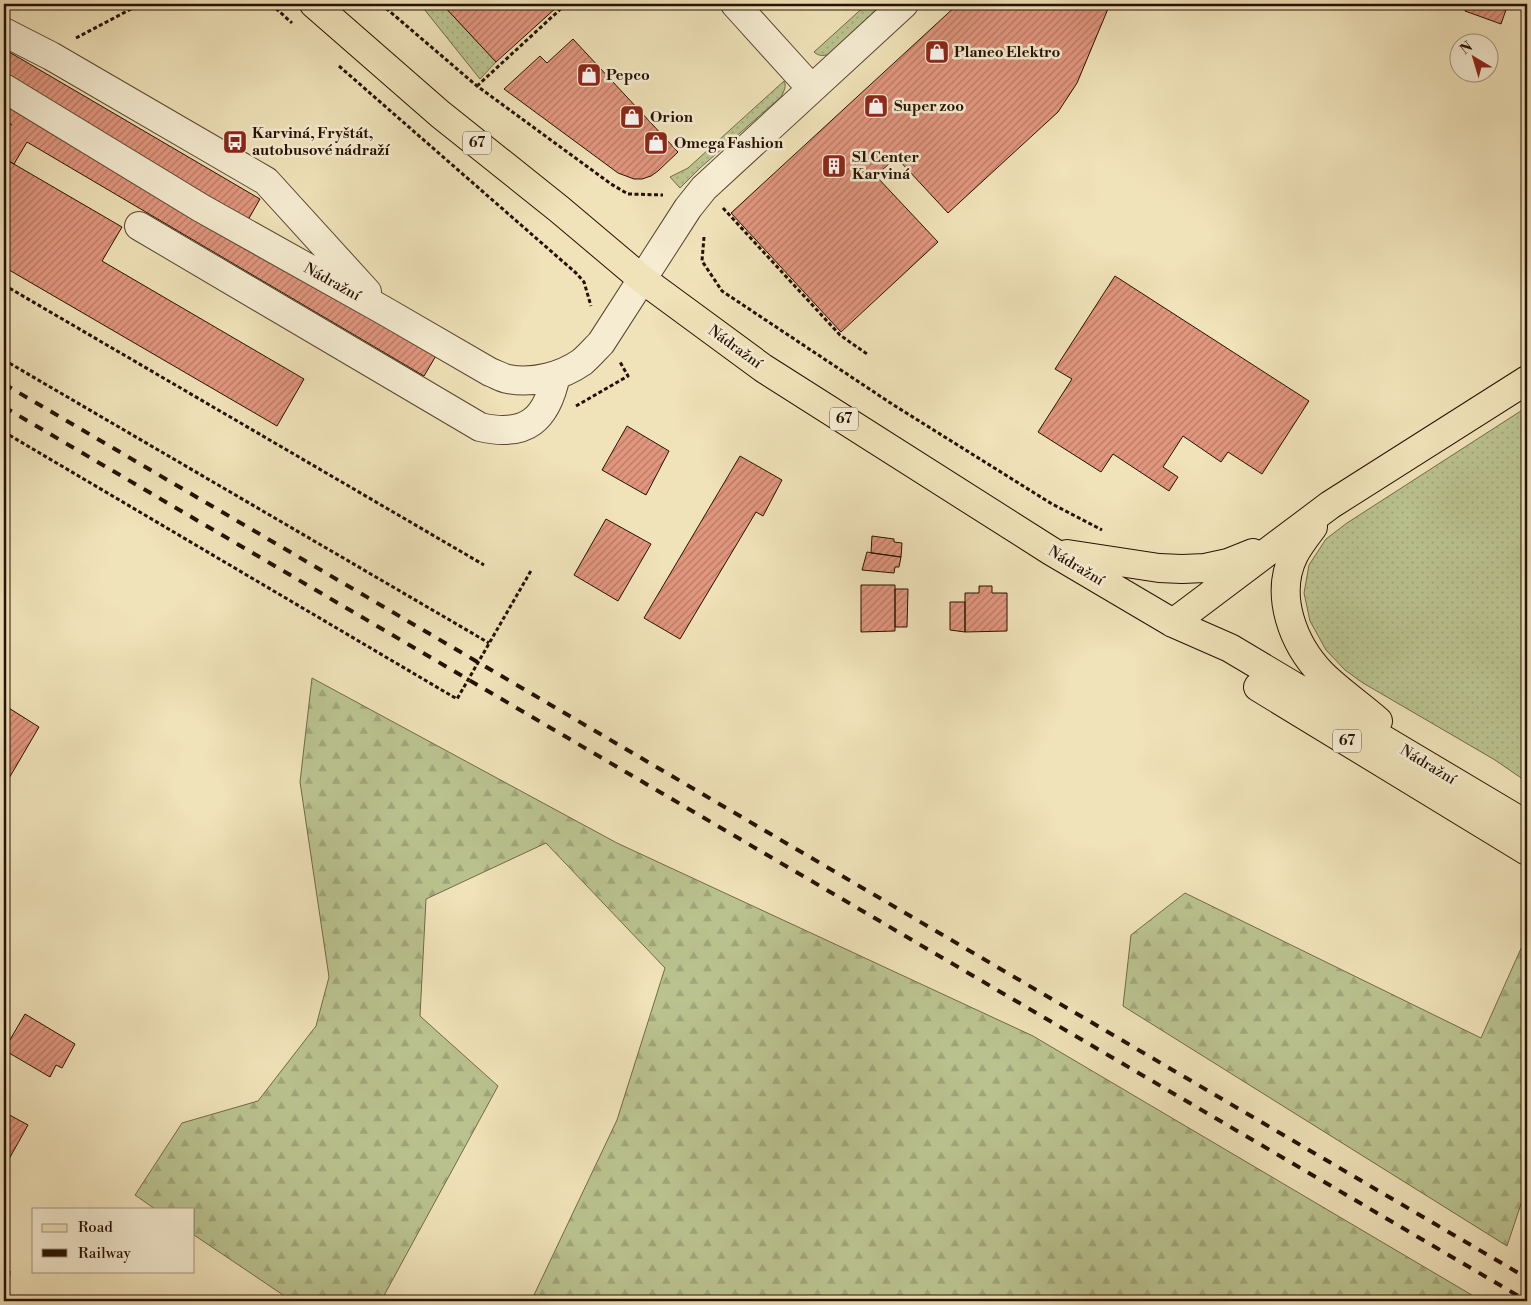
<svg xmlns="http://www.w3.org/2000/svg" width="1531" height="1305" font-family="'Libre Bodoni',serif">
<defs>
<pattern id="grass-dots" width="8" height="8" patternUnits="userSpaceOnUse" patternTransform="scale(1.25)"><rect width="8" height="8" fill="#bac38f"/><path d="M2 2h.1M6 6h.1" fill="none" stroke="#a0a67a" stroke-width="1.8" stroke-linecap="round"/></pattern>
<pattern id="forest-firs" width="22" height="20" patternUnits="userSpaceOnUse" patternTransform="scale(1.25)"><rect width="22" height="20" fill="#bac38f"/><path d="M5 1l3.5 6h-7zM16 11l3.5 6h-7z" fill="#a0a67a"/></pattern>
<pattern id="building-hatch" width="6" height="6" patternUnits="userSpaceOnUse" patternTransform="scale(1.25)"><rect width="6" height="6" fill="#e1967e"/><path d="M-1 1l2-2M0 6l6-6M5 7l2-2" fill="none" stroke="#b67965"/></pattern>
</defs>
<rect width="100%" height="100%" fill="#f0e2b9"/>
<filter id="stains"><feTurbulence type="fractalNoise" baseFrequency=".004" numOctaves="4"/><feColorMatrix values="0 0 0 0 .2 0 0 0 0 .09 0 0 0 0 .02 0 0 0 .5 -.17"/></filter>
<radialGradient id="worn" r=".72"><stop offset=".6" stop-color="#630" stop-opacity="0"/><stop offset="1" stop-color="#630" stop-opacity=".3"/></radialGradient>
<path fill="url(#grass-dots)" stroke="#706a48" d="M 420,4 L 442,4 L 496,62 L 480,79 Z
M 867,4 L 887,4 L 831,53 C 825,56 820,57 814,52 Z
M 784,81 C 787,86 784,91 781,97 L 700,168 L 680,188 L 670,177 L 688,168 Z
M 1527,407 L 1527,782 L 1495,760 L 1363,683 L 1345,670 L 1326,650 L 1310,621 L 1304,593 L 1309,565 L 1326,539 L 1347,523 Z"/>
<path fill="url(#forest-firs)" stroke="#706a48" d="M 312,678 L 617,843 L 1033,1036 L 1482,1301 L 554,1301 L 534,1295 L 617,1120 L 665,968 L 546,843 L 426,899 L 420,1016 L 498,1086 L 381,1301 L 292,1301 L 194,1235 L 194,1209 L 155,1209 L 135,1195 L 182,1123 L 258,1101 L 316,1026 L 329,977 L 300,782 Z
M 1185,893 L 1481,1038 L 1527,935 L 1527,1186 L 1507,1246 L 1123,1006 L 1131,935 Z"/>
<path fill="url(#building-hatch)" stroke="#261101" d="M 442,4 L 554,4 L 557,7 L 496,62 Z
M 958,4 L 1110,4 L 1077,83 L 1058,112 L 948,213 L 896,157 L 876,176 L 938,242 L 841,332 L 731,213 Z
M 1468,4 L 1508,4 L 1501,24 L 1465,11 Z
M 573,39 L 678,152 L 658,171 L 651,176 L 642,179 L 634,179 L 618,173 L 504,89 L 540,56 L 547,63 Z
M 4,49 L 260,199 L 248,220 L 437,354 L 424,376 L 27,142 L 14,164 L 7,160 L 10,155 L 4,151 Z
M 4,151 L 10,155 L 7,160 L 122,227 L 102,261 L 304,379 L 277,426 L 4,267 Z
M 1115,276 L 1309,401 L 1262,474 L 1228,452 L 1221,462 L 1183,436 L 1163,467 L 1178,477 L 1169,491 L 1113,454 L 1101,472 L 1038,432 L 1072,379 L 1055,369 Z
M 627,426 L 669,451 L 646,495 L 602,470 Z
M 740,456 L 782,480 L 763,516 L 756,512 L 680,639 L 644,618 Z
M 606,519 L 651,544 L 618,601 L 574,575 Z
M 872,536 L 894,539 L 894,542 L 902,543 L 901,557 L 871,553 Z
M 867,552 L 901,557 L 899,567 L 895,567 L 894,573 L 862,570 Z
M 861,585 L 895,585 L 895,631 L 861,632 Z
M 979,586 L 992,586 L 992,593 L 1007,593 L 1007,631 L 965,632 L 965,593 L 979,593 Z
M 895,589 L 908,589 L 907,627 L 895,627 Z
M 950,602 L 965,602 L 965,632 L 950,630 Z
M 4,705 L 39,727 L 8,780 L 4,778 Z
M 4,998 L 10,1001 L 4,1011 Z
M 25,1014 L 75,1044 L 62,1068 L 56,1065 L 50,1077 L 4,1050 Z
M 4,1112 L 28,1125 L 4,1168 Z
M 4,1271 L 10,1271 L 8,1300 L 4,1300 Z"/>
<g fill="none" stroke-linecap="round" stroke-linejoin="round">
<defs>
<path id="minor" d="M 735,4 L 811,88
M 4,32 L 51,56 L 266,181 L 367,292
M 4,88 L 201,208 L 383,310 L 490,372 C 496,374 502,378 508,379 C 533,384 562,376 582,362 C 589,356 595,349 601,343 L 688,208 L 704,188 L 904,4
M 139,226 L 480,427 C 527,438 547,419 556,375"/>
<path id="major" d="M 314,4 L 440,114 L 559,209 L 642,279 L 763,368 L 1051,551 L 1173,623 L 1230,648 L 1527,825
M 1313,527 C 1307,535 1299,545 1294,555 C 1274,595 1293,644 1322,674 C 1339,691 1360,705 1378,721
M 1067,554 L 1159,568 L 1182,569 L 1205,568 L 1228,563 L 1253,553
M 1173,623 L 1330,505 L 1527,380
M 1258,687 L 1527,851"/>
</defs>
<use href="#minor" stroke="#58452f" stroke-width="30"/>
<use href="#major" stroke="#261101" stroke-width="30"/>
<path stroke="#261101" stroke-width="3" stroke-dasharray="4 2.5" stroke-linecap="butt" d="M 271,4 L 292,23
M 381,4 L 477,86 L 611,184 L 628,194 L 663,195
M 76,38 L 133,8 L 136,4
M 339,66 L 576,273 L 584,282 L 591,306
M 477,86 L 566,4
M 4,136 L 11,124
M 723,208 L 840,335 L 867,354
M 704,237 L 702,261 L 722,291 L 892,404 L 1052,504 L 1102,530
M 4,277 L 7,279
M 4,285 L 484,565
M 4,360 L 489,643
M 576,406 L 628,376 L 620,362
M 4,432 L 457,699 L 532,569"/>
<use href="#minor" stroke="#f5ecd2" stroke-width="28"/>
<use href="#major" stroke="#f0e2b9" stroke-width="28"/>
<path stroke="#261101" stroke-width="4" stroke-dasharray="9 9" stroke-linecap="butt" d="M 4,384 L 1527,1278
M 4,407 L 1527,1301"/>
</g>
<defs>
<symbol id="shop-square" viewBox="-11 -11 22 22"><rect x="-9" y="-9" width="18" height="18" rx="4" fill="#8f2418" stroke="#f5ecd2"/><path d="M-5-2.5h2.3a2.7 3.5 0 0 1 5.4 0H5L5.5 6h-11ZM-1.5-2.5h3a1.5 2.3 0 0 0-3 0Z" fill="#fff"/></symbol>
<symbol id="bus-square" viewBox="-11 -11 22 22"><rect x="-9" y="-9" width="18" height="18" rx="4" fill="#8f2418" stroke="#f5ecd2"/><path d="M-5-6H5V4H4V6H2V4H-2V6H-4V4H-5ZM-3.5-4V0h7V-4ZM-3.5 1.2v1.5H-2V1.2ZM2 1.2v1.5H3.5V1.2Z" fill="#fff"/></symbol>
<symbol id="building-square" viewBox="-11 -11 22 22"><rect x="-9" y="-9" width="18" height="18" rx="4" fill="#8f2418" stroke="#f5ecd2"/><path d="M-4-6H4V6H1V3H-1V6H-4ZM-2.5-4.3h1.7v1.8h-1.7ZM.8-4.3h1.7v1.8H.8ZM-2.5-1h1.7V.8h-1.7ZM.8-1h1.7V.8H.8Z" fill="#fff"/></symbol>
</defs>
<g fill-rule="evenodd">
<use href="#shop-square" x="923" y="38" width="28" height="28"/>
<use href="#shop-square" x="575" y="61" width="28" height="28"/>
<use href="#shop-square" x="862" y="92" width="28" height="28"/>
<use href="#shop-square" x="618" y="103" width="28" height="28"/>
<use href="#bus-square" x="221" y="128" width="28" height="28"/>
<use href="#shop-square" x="642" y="129" width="28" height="28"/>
<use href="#building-square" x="820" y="152" width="28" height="28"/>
</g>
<g text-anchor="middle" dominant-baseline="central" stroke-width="5" stroke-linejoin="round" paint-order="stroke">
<g fill="#f5ecd2" stroke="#645340" stroke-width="1">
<rect x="463" y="131.5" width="28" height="23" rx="4"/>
<rect x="830" y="407.5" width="28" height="23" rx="4"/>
<rect x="1333" y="729.5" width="28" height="23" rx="4"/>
</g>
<g font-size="14" font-weight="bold" fill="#261101">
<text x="477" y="143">67</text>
<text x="844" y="419">67</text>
<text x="1347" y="741">67</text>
</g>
<g font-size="15" font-weight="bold" fill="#261101" stroke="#f5ecd2" text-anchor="start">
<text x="954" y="52">Planeo Elektro</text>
<text x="606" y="75">Pepco</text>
<text x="894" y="106">Super zoo</text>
<text x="650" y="117">Orion</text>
<text x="252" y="133">Karviná, Fryštát,<tspan x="252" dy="17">autobusové nádraží</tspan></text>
<text x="674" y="143">Omega Fashion</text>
<text x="852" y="157">S1 Center<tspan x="852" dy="17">Karviná</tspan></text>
</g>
<g font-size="15" fill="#261101" stroke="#f5ecd2">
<text transform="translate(332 282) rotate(29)">Nádražní</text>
<text transform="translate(735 347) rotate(36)">Nádražní</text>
<text transform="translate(1076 566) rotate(31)">Nádražní</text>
<text transform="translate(1428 765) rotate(31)">Nádražní</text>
</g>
</g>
<rect width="1531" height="1305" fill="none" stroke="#f0e2b9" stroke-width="20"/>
<rect x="5" y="5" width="1521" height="1295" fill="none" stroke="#261101" stroke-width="2.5"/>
<rect x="10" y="10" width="1511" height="1285" fill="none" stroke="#261101"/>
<rect x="32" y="1208" width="162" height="65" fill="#f5ecd2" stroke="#a2947e"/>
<rect x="42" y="1224" width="25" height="8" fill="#f0e2b9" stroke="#a2947e"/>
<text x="78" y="1232" font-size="15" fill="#261101">Road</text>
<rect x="42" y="1249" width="25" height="8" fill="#261101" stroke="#a2947e"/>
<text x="78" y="1258" font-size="15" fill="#261101">Railway</text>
<g transform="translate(1474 58) rotate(322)"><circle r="24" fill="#f5ecd2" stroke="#a2947e"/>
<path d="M0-4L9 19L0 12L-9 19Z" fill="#8f2418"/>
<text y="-8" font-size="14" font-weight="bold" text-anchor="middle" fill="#261101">N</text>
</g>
<rect width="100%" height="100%" filter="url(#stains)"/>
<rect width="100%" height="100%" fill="url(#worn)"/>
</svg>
